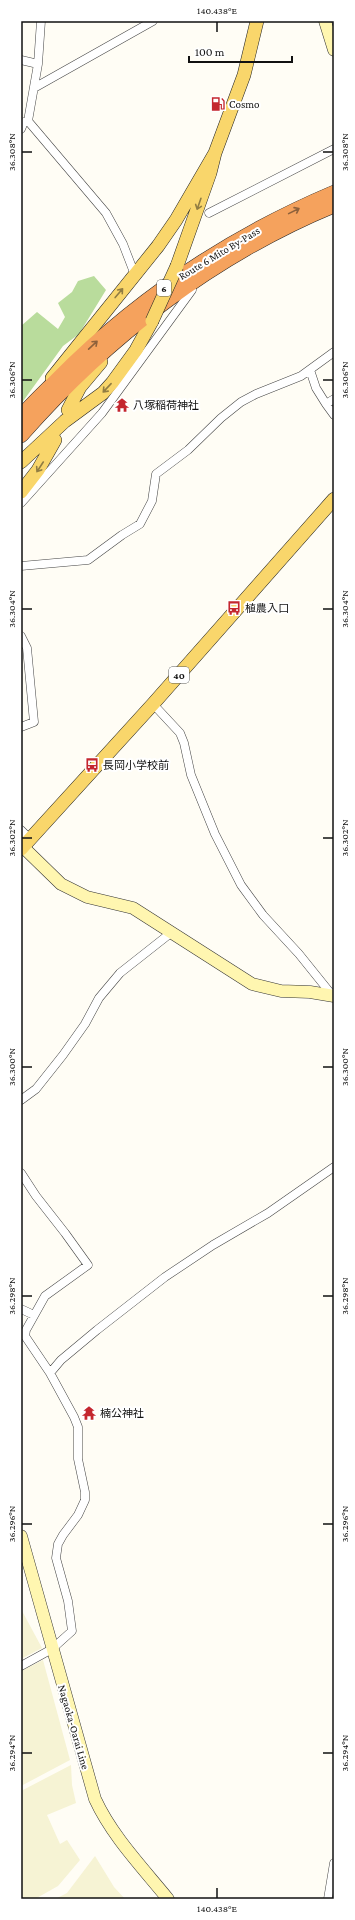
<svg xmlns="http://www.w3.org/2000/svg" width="355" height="1920" font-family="'Crimson Pro','Noto Sans JP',serif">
<rect width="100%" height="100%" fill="#fffdf5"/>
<path fill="#f6f3d4" d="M 21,1609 L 42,1648 L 21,1659 Z
M 43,1660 L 70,1760 L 21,1786 L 21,1671 Z
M 71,1765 L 72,1785 L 76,1803 L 47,1815 L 60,1844 L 67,1840 L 80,1860 L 58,1886 L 35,1899 L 21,1899 L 21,1791 Z
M 95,1856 L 114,1887 L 125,1899 L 55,1899 L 67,1893 Z"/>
<path fill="#b9dc9c" d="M 94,276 L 106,290 L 79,334 L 63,346 L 21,404 L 21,326 L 37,312 L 58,329 L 65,317 L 58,303 L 72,292 L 78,281 Z"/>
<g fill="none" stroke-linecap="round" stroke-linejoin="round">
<defs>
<path id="street" d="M 21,60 L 38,64
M 34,88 L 153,21
M 28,121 L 106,213 L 123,244 L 135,275
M 21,129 L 24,122 L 28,121 L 38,64 L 41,21
M 209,213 L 334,149
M 310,370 L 316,388 L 326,404
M 334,399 L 326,404 L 334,415
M 21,503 L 102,413 L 192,290 L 191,285
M 21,566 L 88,560 L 122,535 L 140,524 L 152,501 L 156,474 L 188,450 L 221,418 L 241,402 L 256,394 L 301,376 L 334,352
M 21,636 L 27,648 L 34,722 L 21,727
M 153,704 L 180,733 L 184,743 L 191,775 L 215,834 L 241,885 L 263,915 L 299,954 L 332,995 L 333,993
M 21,830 L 30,839
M 21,1100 L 36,1089 L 63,1055 L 85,1024 L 99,998 L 120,973 L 172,932
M 21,1173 L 36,1196 L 65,1233 L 88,1265 L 45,1296 L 26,1330 L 25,1336 L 50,1373 L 74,1417 L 78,1427 L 78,1459 L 85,1492 L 85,1500 L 78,1515 L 63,1535 L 58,1544 L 56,1558 L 68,1601 L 72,1631 L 52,1649 L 21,1666
M 21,1309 L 34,1315
M 50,1373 L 61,1360 L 97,1330 L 165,1277 L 213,1245 L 268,1213 L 334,1167
M 328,1899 L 334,1863"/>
<path id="secondary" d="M 325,21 L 334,50
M 23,847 L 61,884 L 87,897 L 133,908 L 252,984 L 281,991 L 310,992 L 334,996
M 21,1536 L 95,1799 C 112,1836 142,1867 168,1899"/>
<path id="primary" d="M 177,266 L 210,173 L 215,153 L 244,75 L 257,21
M 52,378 L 158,246 L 176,220 L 215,153
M 68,410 L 80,387 L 101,362
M 21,462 L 65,421 L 103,393 L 112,383 L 136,350 L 152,321
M 21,492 L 38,470 L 55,440
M 21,849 L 153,704 L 334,499"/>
<path id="highway" d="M 21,417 C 32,404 45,392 57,380 C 136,300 230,237 334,193
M 21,435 C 107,337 213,255 334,205"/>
</defs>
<use href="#street" stroke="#444" stroke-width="9"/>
<use href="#secondary" stroke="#333" stroke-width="13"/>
<use href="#primary" stroke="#222" stroke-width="14"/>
<use href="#highway" stroke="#222" stroke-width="16"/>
<use href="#street" stroke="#fff" stroke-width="8"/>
<use href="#secondary" stroke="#fff6b0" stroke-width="12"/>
<use href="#primary" stroke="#f9d66b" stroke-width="13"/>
<use href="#highway" stroke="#f5a25d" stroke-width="15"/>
<defs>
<path id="primary-bridge" d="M 152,321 L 177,266"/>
</defs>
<use href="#primary-bridge" stroke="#222" stroke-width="14" stroke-linecap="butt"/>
<use href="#primary-bridge" stroke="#f9d66b" stroke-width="13"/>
</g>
<defs><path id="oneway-shaft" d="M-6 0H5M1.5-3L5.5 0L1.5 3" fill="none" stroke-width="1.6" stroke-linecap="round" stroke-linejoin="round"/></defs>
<g stroke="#917d42">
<use href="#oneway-shaft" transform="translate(199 204) rotate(109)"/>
<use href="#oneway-shaft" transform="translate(119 293) rotate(-50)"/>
<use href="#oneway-shaft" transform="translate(107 388) rotate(133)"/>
<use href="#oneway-shaft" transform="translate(40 467) rotate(123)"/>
</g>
<g stroke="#8e613b">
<use href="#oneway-shaft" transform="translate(294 211) rotate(-26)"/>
<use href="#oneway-shaft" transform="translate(93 345) rotate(-43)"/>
</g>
<path fill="none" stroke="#111" stroke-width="1.5" d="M 217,22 L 217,32M 22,152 L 32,152M 323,152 L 333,152M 22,380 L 32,380M 323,380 L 333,380M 22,609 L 32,609M 323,609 L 333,609M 22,838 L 32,838M 323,838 L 333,838M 22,1067 L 32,1067M 323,1067 L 333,1067M 22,1296 L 32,1296M 323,1296 L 333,1296M 22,1524 L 32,1524M 323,1524 L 333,1524M 22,1753 L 32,1753M 323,1753 L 333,1753M 217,1888 L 217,1898"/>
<defs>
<symbol id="fuel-bare" viewBox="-9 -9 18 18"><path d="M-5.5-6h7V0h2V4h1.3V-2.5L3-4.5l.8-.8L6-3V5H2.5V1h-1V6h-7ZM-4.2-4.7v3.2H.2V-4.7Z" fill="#c4262e" stroke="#fff" stroke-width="2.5" paint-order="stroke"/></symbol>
<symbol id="temple-bare" viewBox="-9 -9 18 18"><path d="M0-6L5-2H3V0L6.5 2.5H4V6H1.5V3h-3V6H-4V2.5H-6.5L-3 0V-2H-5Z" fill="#c4262e" stroke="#fff" stroke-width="2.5" paint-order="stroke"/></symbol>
<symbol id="bus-bare" viewBox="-9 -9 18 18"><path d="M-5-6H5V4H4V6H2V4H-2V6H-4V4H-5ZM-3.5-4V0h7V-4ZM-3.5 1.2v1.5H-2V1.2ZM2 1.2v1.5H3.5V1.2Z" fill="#c4262e" stroke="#fff" stroke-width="2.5" paint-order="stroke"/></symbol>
</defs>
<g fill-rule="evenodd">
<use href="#fuel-bare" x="208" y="94" width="20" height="20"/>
<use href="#temple-bare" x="112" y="395" width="20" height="20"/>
<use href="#bus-bare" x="224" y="598" width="20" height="20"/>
<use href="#bus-bare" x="82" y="755" width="20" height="20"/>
<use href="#temple-bare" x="79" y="1403" width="20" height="20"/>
</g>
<g text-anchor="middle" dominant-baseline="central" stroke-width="4" stroke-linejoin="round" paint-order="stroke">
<g fill="#fff" stroke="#585858" stroke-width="1">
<rect x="157" y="280" width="14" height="16" rx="3"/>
<rect x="169" y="667" width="20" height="16" rx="3"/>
</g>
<g font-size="10" font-weight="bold" fill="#111">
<text x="164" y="288">6</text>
<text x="179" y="675">40</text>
</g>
<g font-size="11" fill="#111" stroke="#fff" text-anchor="start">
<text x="229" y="104">Cosmo</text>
<text x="133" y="405">八塚稲荷神社</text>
<text x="245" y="608">植農入口</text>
<text x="103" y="765">長岡小学校前</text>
<text x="100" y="1413">楠公神社</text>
</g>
<g font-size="11" fill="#111" stroke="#fff">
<text transform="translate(219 253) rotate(-31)">Route 6 Mito By-Pass</text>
<text transform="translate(74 1727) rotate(74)">Nagaoka-Oarai Line</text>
</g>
</g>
<rect width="355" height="1920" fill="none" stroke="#ffffff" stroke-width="44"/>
<path d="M189 56v6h103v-6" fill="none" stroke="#111111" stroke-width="2"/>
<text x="195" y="56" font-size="12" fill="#111111" stroke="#ffffff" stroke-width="3" paint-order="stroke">100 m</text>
<rect x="22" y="22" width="311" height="1876" fill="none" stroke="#111" stroke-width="1.5"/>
<g font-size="10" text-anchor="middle" fill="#111">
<text x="217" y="14">140.438°E</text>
<text transform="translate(11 152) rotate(-90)" y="4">36.308°N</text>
<text transform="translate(344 152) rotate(-90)" y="4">36.308°N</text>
<text transform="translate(11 380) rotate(-90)" y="4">36.306°N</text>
<text transform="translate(344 380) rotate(-90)" y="4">36.306°N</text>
<text transform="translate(11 609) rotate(-90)" y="4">36.304°N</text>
<text transform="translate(344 609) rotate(-90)" y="4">36.304°N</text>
<text transform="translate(11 838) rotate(-90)" y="4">36.302°N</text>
<text transform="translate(344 838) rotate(-90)" y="4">36.302°N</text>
<text transform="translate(11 1067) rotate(-90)" y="4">36.300°N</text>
<text transform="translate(344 1067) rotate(-90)" y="4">36.300°N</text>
<text transform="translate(11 1296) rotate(-90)" y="4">36.298°N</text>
<text transform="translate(344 1296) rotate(-90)" y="4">36.298°N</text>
<text transform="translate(11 1524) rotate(-90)" y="4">36.296°N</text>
<text transform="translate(344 1524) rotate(-90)" y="4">36.296°N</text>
<text transform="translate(11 1753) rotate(-90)" y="4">36.294°N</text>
<text transform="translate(344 1753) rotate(-90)" y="4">36.294°N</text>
<text x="217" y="1912">140.438°E</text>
</g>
</svg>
